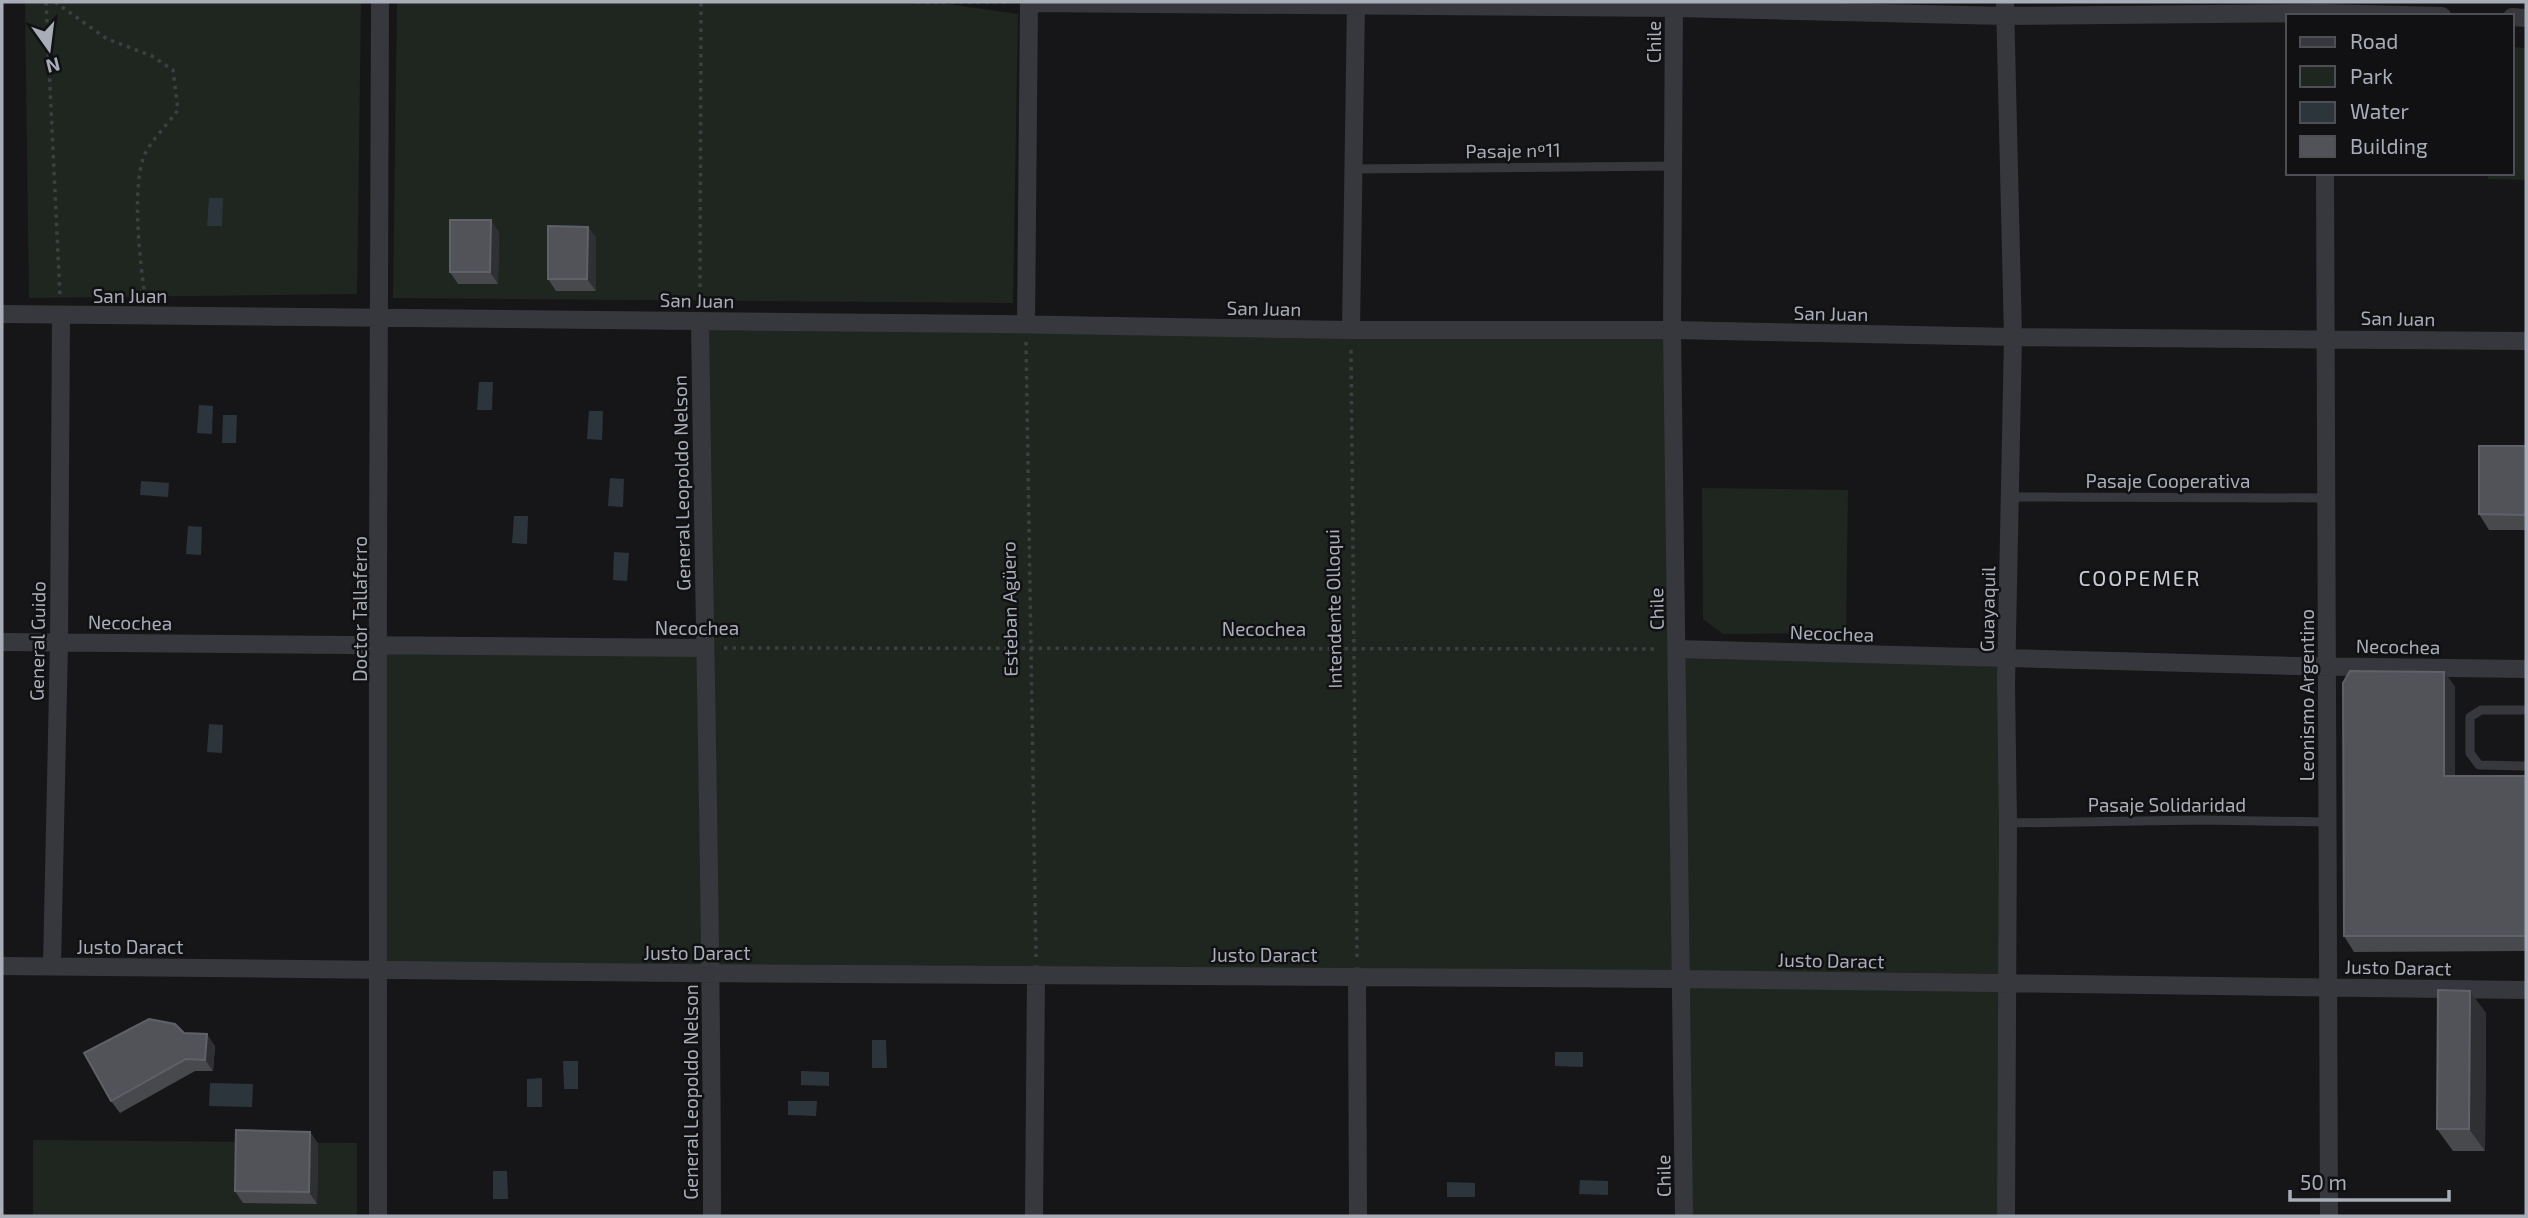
<svg xmlns="http://www.w3.org/2000/svg" width="2528" height="1218" font-family="'Exo 2',sans-serif">
<rect width="100%" height="100%" fill="#161618"/>
<path fill="#1e261f" d="M 25,2 L 361,2 L 357,294 L 29,298 Z
M 397,2 L 934,2 L 1018,14 L 1013,303 L 393,298 Z
M 2512,47 L 2526,48 L 2526,180 L 2488,179 L 2488,173 L 2512,173 Z
M 700,321 L 1672,330 L 1677,649 L 2007,659 L 2006,1216 L 1684,1216 L 1681,979 L 379,968 L 380,646 L 704,648 Z
M 1702,488 L 1848,490 L 1846,633 L 1723,634 L 1703,619 Z
M 33,1140 L 357,1143 L 357,1216 L 33,1216 Z"/>
<path fill="#2c353c" d="M 209,198 L 223,198 L 222,226 L 207,226 Z
M 479,382 L 493,382 L 492,410 L 477,410 Z
M 199,405 L 213,406 L 212,434 L 197,433 Z
M 589,411 L 603,411 L 602,440 L 587,439 Z
M 223,415 L 237,415 L 236,443 L 222,443 Z
M 610,478 L 624,479 L 623,507 L 608,506 Z
M 141,481 L 169,483 L 168,497 L 140,495 Z
M 514,516 L 528,516 L 527,544 L 512,543 Z
M 188,526 L 202,527 L 201,555 L 186,554 Z
M 614,552 L 629,553 L 627,581 L 613,580 Z
M 209,724 L 223,725 L 222,753 L 207,752 Z
M 872,1040 L 886,1040 L 887,1068 L 872,1068 Z
M 1555,1052 L 1583,1052 L 1583,1067 L 1555,1066 Z
M 563,1061 L 578,1061 L 578,1089 L 564,1089 Z
M 801,1071 L 829,1072 L 829,1086 L 801,1085 Z
M 542,1078 L 542,1107 L 527,1107 L 527,1079 Z
M 210,1083 L 253,1084 L 252,1107 L 209,1106 Z
M 788,1101 L 817,1101 L 816,1116 L 788,1115 Z
M 493,1171 L 507,1171 L 508,1199 L 493,1199 Z
M 1580,1180 L 1608,1181 L 1608,1195 L 1579,1194 Z
M 1447,1182 L 1475,1183 L 1475,1197 L 1447,1197 Z"/>
<g fill="none" stroke-linecap="round" stroke-linejoin="round">
<path stroke="#3d3f44" stroke-width="3.5" stroke-dasharray="3.5 5" stroke-linecap="butt" d="M 46,2 L 60,297
M 55,2 L 107,39 L 152,56 L 173,70 L 178,110 C 168,124 152,139 145,154 C 131,184 140,263 145,296
M 917,2 L 1009,2
M 700,304 L 701,2
M 1026,342 L 1036,957
M 1351,350 L 1357,958
M 724,648 L 1657,649"/>
<path stroke="#37383d" stroke-width="9" d="M 1352,169 L 1674,166
M 2010,497 L 2327,498
M 2526,710 L 2481,710 L 2470,717 L 2470,753 L 2479,765 L 2526,766
M 2008,823 L 2202,820 L 2327,822"/>
<path stroke="#37383d" stroke-width="18" d="M 1674,2 L 1672,330 L 1684,1216
M 2005,2 L 2013,337 L 2006,685 L 2008,823 L 2006,1216
M 1029,3 L 1674,8 L 2005,16 L 2324,13 L 2442,16
M 2512,17 L 2526,18
M 2325,173 L 2329,1216
M 2,314 L 996,324 L 1351,330 L 1672,330 L 2013,337 L 2526,341
M 700,321 C 704,620 712,918 712,1216
M 1026,324 L 1029,2
M 1351,330 L 1356,2
M 2,642 L 704,648
M 1677,649 L 2297,666 L 2526,669
M 2,966 L 683,973 L 1681,979 L 2526,990
M 52,966 L 59,643 L 61,316
M 1357,976 L 1358,1216
M 378,1216 C 378,811 377,407 380,2
M 1034,1216 L 1036,974"/>
</g>
<path fill="#47494d" d="M 588,227 L 596,238 L 596,291 L 556,291 L 548,279 Z
M 499,232 L 498,284 L 458,284 L 450,272 Z
M 2526,446 L 2526,530 L 2489,530 L 2479,514 Z
M 2444,672 L 2455,687 L 2455,776 L 2526,776 L 2526,951 L 2354,952 L 2344,936 Z
M 2486,1013 L 2485,1151 L 2453,1151 L 2437,1129 Z
M 184,1033 L 215,1046 L 213,1071 L 195,1071 L 120,1113 L 111,1101 Z
M 310,1132 L 318,1144 L 317,1204 L 243,1203 L 235,1191 Z"/>
<path fill="#2f3033" d="M 491,220 L 499,232 L 498,284 L 490,272 Z
M 588,227 L 596,238 L 596,291 L 587,279 Z
M 2444,672 L 2455,687 L 2455,791 L 2444,776 Z
M 2470,991 L 2486,1013 L 2485,1151 L 2469,1129 Z
M 207,1034 L 215,1046 L 213,1071 L 205,1060 Z
M 310,1132 L 318,1144 L 317,1204 L 309,1192 Z"/>
<path fill="#525359" stroke="#5f6168" stroke-width="2" d="M 450,220 L 491,220 L 490,272 L 450,272 Z
M 548,226 L 588,227 L 587,279 L 548,279 Z
M 2479,446 L 2526,446 L 2526,515 L 2479,514 Z
M 2350,671 L 2444,672 L 2444,776 L 2526,776 L 2526,936 L 2344,936 L 2343,683 Z
M 2438,990 L 2470,991 L 2469,1129 L 2437,1129 Z
M 149,1019 L 175,1024 L 184,1033 L 207,1034 L 205,1060 L 186,1059 L 111,1101 L 84,1053 Z
M 236,1130 L 310,1132 L 309,1192 L 235,1191 Z"/>
<g text-anchor="middle" dominant-baseline="central" stroke-width="5" stroke-linejoin="round" paint-order="stroke">
<g font-size="19" fill="#a8adb8" stroke="#111113">
<text transform="translate(1653 42) rotate(-90)">Chile</text>
<text transform="translate(1513 150) rotate(-1)">Pasaje nº11</text>
<text x="130" y="295">San Juan</text>
<text transform="translate(697 300) rotate(1)">San Juan</text>
<text transform="translate(1264 308) rotate(1)">San Juan</text>
<text transform="translate(1831 313) rotate(1)">San Juan</text>
<text transform="translate(2398 318) rotate(1)">San Juan</text>
<text x="2168" y="480">Pasaje Cooperativa</text>
<text transform="translate(681 483) rotate(-91)">General Leopoldo Nelson</text>
<text transform="translate(359 609) rotate(-90)">Doctor Tallaferro</text>
<text transform="translate(1009 609) rotate(-91)">Esteban Agüero</text>
<text transform="translate(1333 609) rotate(-91)">Intendente Olloqui</text>
<text transform="translate(1656 609) rotate(-91)">Chile</text>
<text transform="translate(1987 609) rotate(-89)">Guayaquil</text>
<text transform="translate(130 622) rotate(1)">Necochea</text>
<text x="697" y="627">Necochea</text>
<text x="1264" y="628">Necochea</text>
<text transform="translate(1832 633) rotate(2)">Necochea</text>
<text transform="translate(37 641) rotate(-89)">General Guido</text>
<text transform="translate(2398 646) rotate(1)">Necochea</text>
<text transform="translate(2306 695) rotate(-90)">Leonismo Argentino</text>
<text x="2167" y="804">Pasaje Solidaridad</text>
<text x="130" y="946">Justo Daract</text>
<text x="697" y="952">Justo Daract</text>
<text x="1264" y="954">Justo Daract</text>
<text transform="translate(1831 960) rotate(1)">Justo Daract</text>
<text transform="translate(2398 967) rotate(1)">Justo Daract</text>
<text transform="translate(690 1092) rotate(-90)">General Leopoldo Nelson</text>
<text transform="translate(1663 1176) rotate(-91)">Chile</text>
</g>
<g font-size="21" letter-spacing="2" fill="#c9ccd4" stroke="#111113">
<text x="2140" y="577">COOPEMER</text>
</g>
</g>
<rect width="2528" height="1218" fill="none" stroke="#a8adb8" stroke-width="7"/>
<rect x="2286" y="14" width="228" height="161" fill="#111113" stroke="#4d4f55" stroke-width="2"/>
<rect x="2300" y="37" width="35" height="10" fill="#37383d" stroke="#4d4f55" stroke-width="2"/>
<text x="2350" y="49" font-size="21" fill="#a8adb8">Road</text>
<rect x="2300" y="66" width="35" height="21" fill="#1e261f" stroke="#4d4f55" stroke-width="2"/>
<text x="2350" y="84" font-size="21" fill="#a8adb8">Park</text>
<rect x="2300" y="102" width="35" height="21" fill="#2c353c" stroke="#4d4f55" stroke-width="2"/>
<text x="2350" y="119" font-size="21" fill="#a8adb8">Water</text>
<rect x="2300" y="136" width="35" height="21" fill="#525359" stroke="#4d4f55" stroke-width="2"/>
<text x="2350" y="154" font-size="21" fill="#a8adb8">Building</text>
<g transform="translate(49 49) rotate(166)" stroke="#111113" stroke-width="5" paint-order="stroke">
<path d="M0-5L12 26L0 18L-12 26Z" fill="#a8adb8"/>
<text y="-10" font-size="19" font-weight="bold" text-anchor="middle" fill="#a8adb8">N</text>
</g>
<path d="M2290 1190v10h159v-10" fill="none" stroke="#a8adb8" stroke-width="3.5"/>
<text x="2300" y="1190" font-size="21" fill="#a8adb8" stroke="#111113" stroke-width="5" paint-order="stroke">50 m</text>
</svg>
